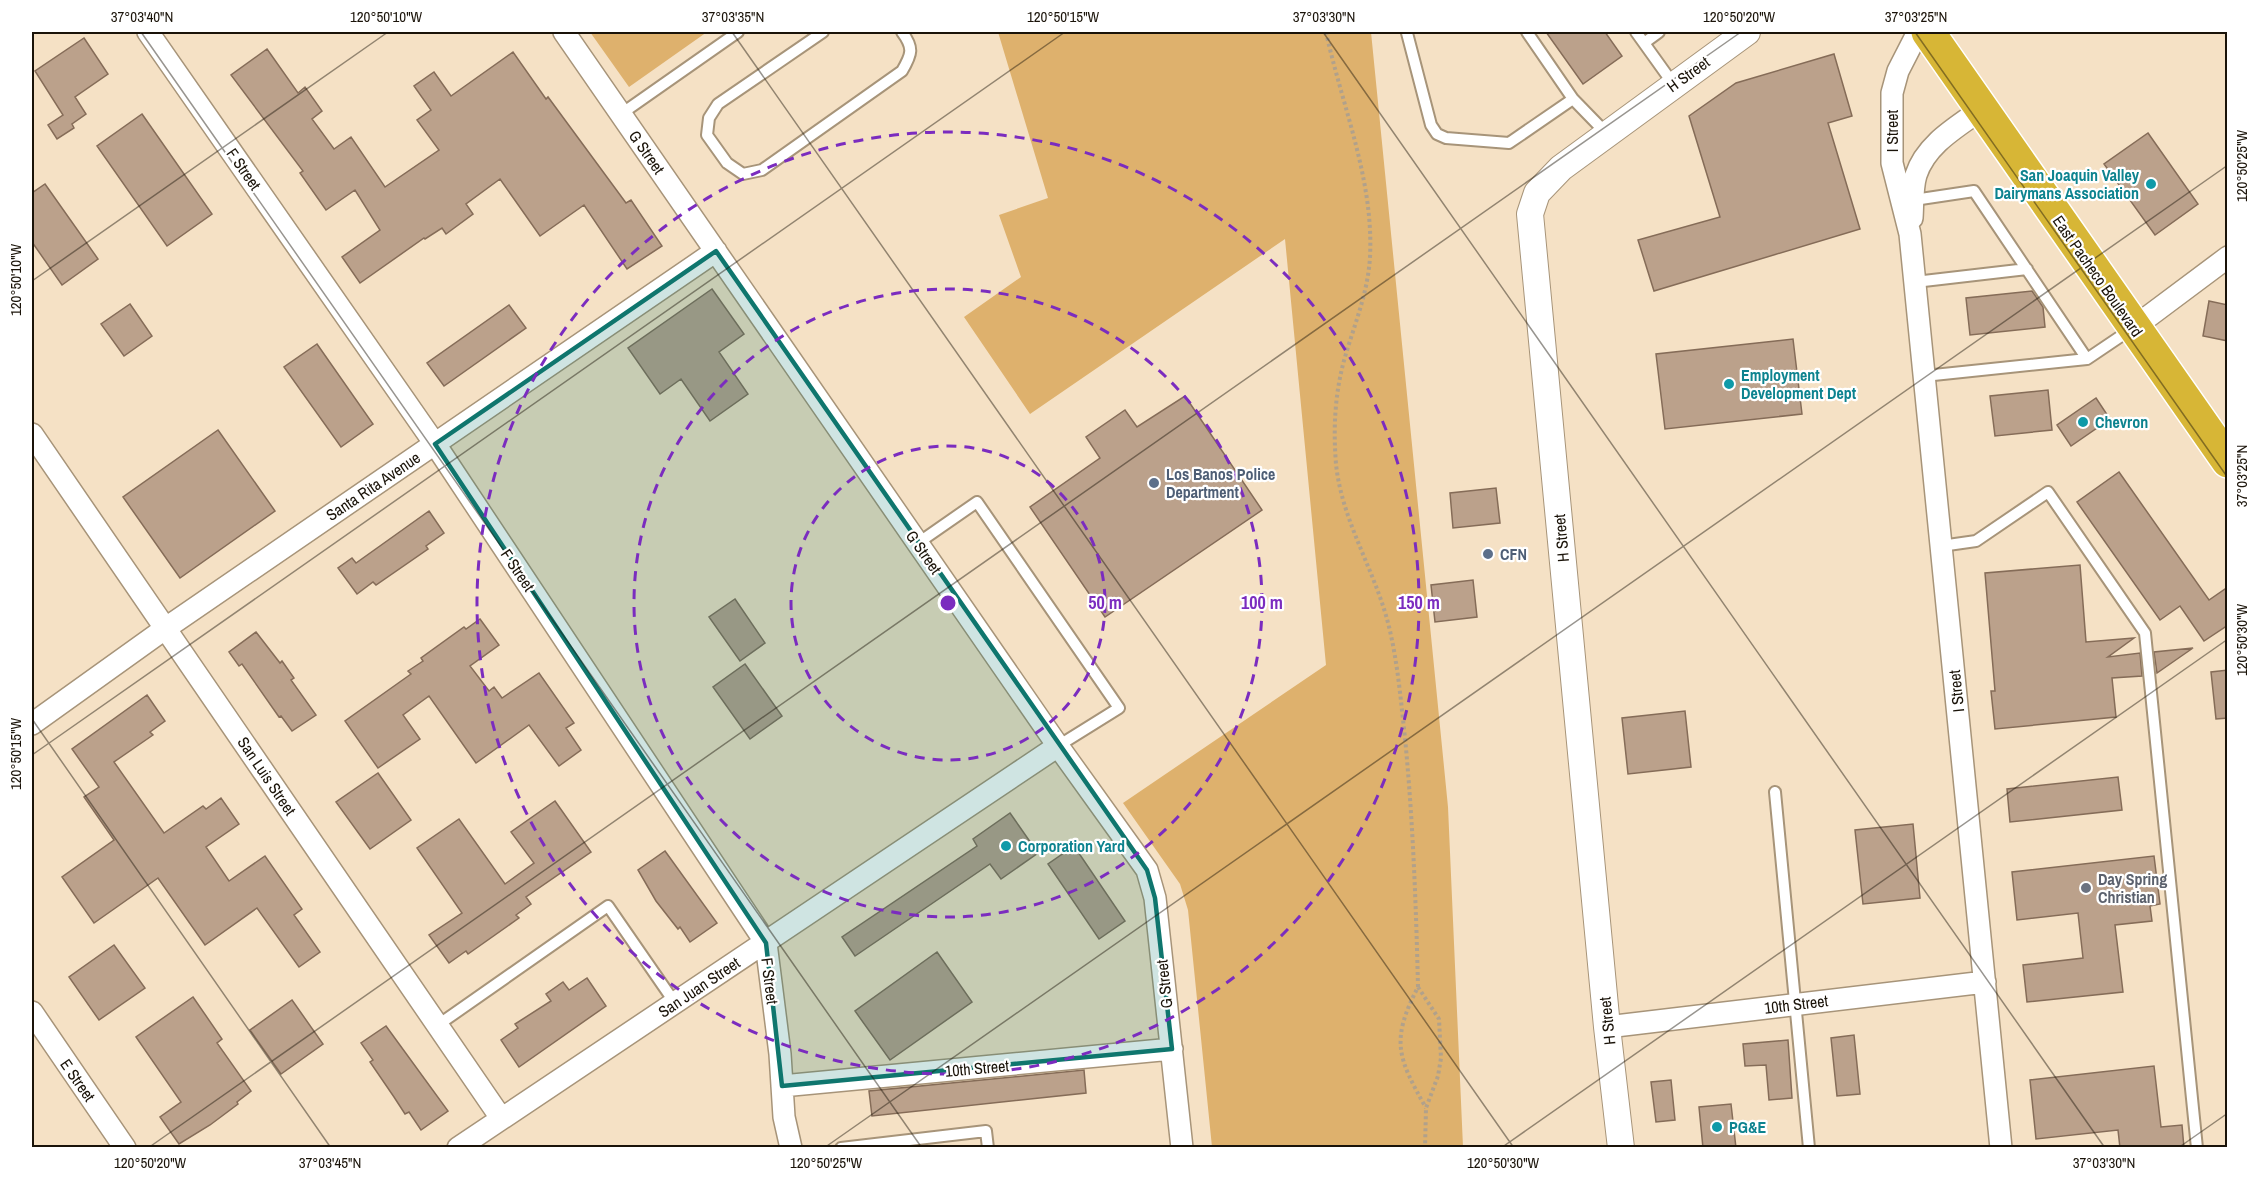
<svg xmlns="http://www.w3.org/2000/svg" width="2259" height="1179" font-family="'Archivo Narrow',sans-serif">
<rect width="100%" height="100%" fill="#f5e1c5"/>
<path fill="#deb16d" d="M 590,32 L 707,32 L 629,87 Z
M 998,32 L 1371,32 L 1448,807 L 1463,1147 L 1212,1147 L 1188,910 L 1180,884 L 1123,803 L 1326,665 L 1285,239 L 1030,414 L 964,317 L 1021,277 L 999,215 L 1048,198 Z"/>
<path fill="#bba18b" stroke="#856c58" stroke-width="1.5" d="M 1546,32 L 1605,32 L 1622,56 L 1583,84 Z
M 84,38 L 108,74 L 75,97 L 86,114 L 72,124 L 74,128 L 57,139 L 48,125 L 63,115 L 35,71 Z
M 267,49 L 298,93 L 305,87 L 322,111 L 312,119 L 334,149 L 351,137 L 385,187 L 439,150 L 417,120 L 431,110 L 414,86 L 434,72 L 451,96 L 513,52 L 546,99 L 548,97 L 626,203 L 631,200 L 662,246 L 627,269 L 584,205 L 540,236 L 500,179 L 466,204 L 473,214 L 446,234 L 442,228 L 425,239 L 424,238 L 360,283 L 342,257 L 380,230 L 355,190 L 326,210 L 300,173 L 303,171 L 231,75 Z
M 1834,54 L 1852,116 L 1828,123 L 1860,229 L 1654,291 L 1638,240 L 1720,217 L 1689,116 L 1736,83 Z
M 142,114 L 212,214 L 167,246 L 97,146 Z
M 2148,133 L 2198,204 L 2155,235 L 2104,164 Z
M 45,184 L 98,259 L 62,285 L 32,242 L 32,193 Z
M 712,289 L 744,334 L 719,352 L 748,394 L 710,421 L 681,379 L 660,394 L 628,348 Z
M 2032,291 L 2043,307 L 2045,327 L 1970,335 L 1966,298 Z
M 2209,301 L 2228,305 L 2228,341 L 2203,336 Z
M 130,304 L 152,336 L 124,356 L 101,324 Z
M 509,305 L 526,328 L 444,386 L 427,363 Z
M 1793,339 L 1802,414 L 1665,429 L 1656,354 Z
M 317,344 L 373,424 L 341,447 L 284,367 Z
M 2048,390 L 2052,430 L 1995,436 L 1990,396 Z
M 1185,396 L 1262,510 L 1105,617 L 1030,507 L 1100,458 L 1086,437 L 1125,410 L 1137,427 Z
M 2096,398 L 2110,419 L 2071,446 L 2057,425 Z
M 218,430 L 275,511 L 180,578 L 123,497 Z
M 2119,472 L 2209,600 L 2228,587 L 2228,625 L 2204,641 L 2180,606 L 2160,620 L 2077,502 Z
M 1496,488 L 1500,523 L 1453,528 L 1450,493 Z
M 429,511 L 444,533 L 426,546 L 428,549 L 376,585 L 373,582 L 357,594 L 338,568 L 352,558 L 356,563 Z
M 2080,565 L 2086,642 L 2134,638 L 2108,657 L 2140,653 L 2142,676 L 2112,678 L 2116,717 L 1995,729 L 1991,691 L 1995,691 L 1985,573 Z
M 1473,580 L 1477,617 L 1435,622 L 1431,585 Z
M 735,599 L 765,643 L 740,661 L 709,617 Z
M 480,619 L 499,645 L 470,666 L 489,691 L 494,687 L 502,698 L 539,673 L 574,723 L 566,728 L 581,750 L 559,766 L 529,725 L 476,763 L 429,696 L 403,715 L 420,739 L 378,768 L 345,721 L 411,674 L 408,671 L 423,661 L 421,658 L 464,627 L 466,629 Z
M 256,632 L 280,663 L 282,661 L 294,678 L 291,680 L 316,715 L 292,731 L 281,716 L 279,717 L 242,664 L 239,666 L 229,652 Z
M 2193,648 L 2157,673 L 2154,652 Z
M 745,664 L 782,716 L 750,739 L 713,687 Z
M 2228,670 L 2228,718 L 2216,719 L 2211,672 Z
M 147,695 L 165,721 L 150,732 L 153,735 L 114,762 L 164,833 L 203,806 L 206,809 L 221,798 L 239,824 L 206,847 L 229,881 L 265,856 L 302,909 L 294,915 L 320,952 L 299,967 L 257,908 L 205,945 L 158,878 L 94,923 L 62,877 L 114,840 L 84,797 L 99,787 L 72,749 Z
M 1685,711 L 1691,767 L 1628,774 L 1622,718 Z
M 378,773 L 411,820 L 370,849 L 336,802 Z
M 2118,777 L 2122,810 L 2010,822 L 2007,789 Z
M 555,801 L 591,852 L 526,897 L 531,904 L 516,915 L 519,918 L 468,954 L 466,951 L 449,963 L 429,935 L 462,913 L 417,848 L 459,819 L 505,884 L 534,863 L 511,832 Z
M 1010,813 L 1038,853 L 1001,879 L 990,864 L 855,956 L 842,937 L 977,846 L 973,839 Z
M 1913,824 L 1920,898 L 1863,904 L 1855,830 Z
M 1074,846 L 1125,921 L 1099,939 L 1048,864 Z
M 665,851 L 717,923 L 690,942 L 680,927 L 678,929 L 656,901 L 638,870 Z
M 2154,856 L 2160,904 L 2150,906 L 2152,921 L 2115,925 L 2123,992 L 2027,1002 L 2023,965 L 2083,958 L 2078,913 L 2017,920 L 2012,872 Z
M 114,945 L 145,988 L 99,1020 L 69,977 Z
M 937,952 L 972,1002 L 890,1060 L 855,1011 Z
M 587,978 L 606,1006 L 519,1067 L 501,1040 L 518,1028 L 515,1024 L 551,1001 L 546,994 L 563,982 L 569,990 Z
M 193,997 L 222,1039 L 217,1043 L 251,1091 L 237,1102 L 238,1104 L 210,1125 L 179,1144 L 160,1117 L 181,1102 L 136,1037 Z
M 292,1000 L 323,1044 L 281,1074 L 250,1030 Z
M 386,1026 L 448,1111 L 421,1130 L 409,1112 L 405,1114 L 394,1097 L 370,1062 L 373,1060 L 361,1043 Z
M 1854,1035 L 1860,1094 L 1837,1096 L 1831,1038 Z
M 1788,1040 L 1792,1098 L 1769,1100 L 1766,1065 L 1745,1066 L 1743,1044 Z
M 2154,1066 L 2161,1127 L 2182,1125 L 2184,1148 L 2120,1148 L 2118,1130 L 2036,1139 L 2030,1080 Z
M 1084,1070 L 1086,1093 L 872,1116 L 869,1091 Z
M 1671,1080 L 1675,1120 L 1656,1122 L 1651,1082 Z
M 1731,1104 L 1736,1148 L 1703,1148 L 1699,1107 Z"/>
<g fill="none" stroke-linecap="round" stroke-linejoin="round">
<defs>
<path id="service" d="M 823,32 L 718,104 L 709,118 L 707,135 L 727,163 L 743,174 L 762,170 L 902,71 C 912,54 914,48 902,32
M 1527,32 L 1573,99 L 1607,134
M 1636,32 L 1674,85
M 1407,33 L 1431,125 L 1437,134 L 1446,138 L 1509,143 L 1573,99
M 1644,43 L 1659,32
M 621,114 L 738,32
M 1914,200 L 1974,191 L 2087,359
M 1915,282 L 2027,269
M 1924,376 L 2087,359 L 2133,328
M 918,543 L 977,502 L 1119,708 L 1058,746
M 1941,546 L 1976,541 L 2048,492 L 2145,633 L 2197,1148
M 1775,792 L 1809,1148
M 438,1025 L 608,906 L 675,1003
M 841,1148 L 986,1131 L 988,1148"/>
<path id="minor" d="M 148,32 L 435,444 L 766,943 L 780,1054 L 784,1117 L 791,1148
M 564,32 L 1058,746 L 1147,870 L 1155,898 L 1182,1148
M 1918,32 L 1898,71 L 1892,93 L 1892,163 L 1910,234 L 2001,1148
M 1912,218 C 1913,205 1912,188 1916,175 C 1926,144 1957,127 1982,109
M 2133,328 L 2228,257
M 32,434 L 501,1118
M 32,724 L 166,628 L 716,251
M 32,1012 L 125,1148
M 1607,1027 L 1985,982
M 782,1086 L 1172,1049
M 458,1148 L 1058,746"/>
<path id="tertiary" d="M 1621,1148 L 1607,1027 L 1530,214 L 1537,193 L 1561,168 L 1747,32"/>
<path id="trunk" d="M 1928,32 L 2228,461"/>
</defs>
<use href="#service" stroke="#a79479" stroke-width="14"/>
<use href="#minor" stroke="#a79479" stroke-width="24"/>
<use href="#tertiary" stroke="#a79479" stroke-width="28"/>
<use href="#trunk" stroke="#fff" stroke-width="36"/>
<path stroke="#b1a18b" stroke-width="4" stroke-dasharray="3 3" stroke-linecap="butt" d="M 1326,32 C 1342,106 1374,180 1370,257 C 1368,292 1355,323 1345,357 C 1335,392 1333,427 1336,464 C 1342,523 1377,573 1390,631 C 1398,666 1401,702 1405,738 C 1413,821 1416,904 1418,987 C 1390,1041 1398,1058 1426,1108
M 1418,987 L 1439,1019 L 1441,1058 L 1438,1076 L 1426,1108 L 1425,1148"/>
<use href="#service" stroke="#fff" stroke-width="10"/>
<use href="#minor" stroke="#fff" stroke-width="21"/>
<use href="#tertiary" stroke="#fff" stroke-width="26"/>
<use href="#trunk" stroke="#d7b636" stroke-width="33"/>
</g>
<path fill="#0f766e" fill-opacity="0.2" stroke="#0f766e" stroke-width="4.5" stroke-linejoin="round" d="M 716,251 L 1147,870 L 1155,898 L 1172,1049 L 782,1086 L 766,943 L 435,444 Z"/>
<path fill="none" stroke="#1a1309" stroke-width="1.5" stroke-opacity="0.45" d="M 141,32 L 922,1148M 732,32 L 1514,1148M 1323,32 L 2105,1148M 1915,32 L 2228,478M 32,281 L 388,32M 32,719 L 331,1148M 32,755 L 1065,32M 148,1148 L 1741,32M 824,1148 L 2228,165M 1501,1148 L 2228,639M 2178,1148 L 2228,1113"/>
<g fill="none" stroke="#7b2cbf" stroke-width="3" stroke-dasharray="10 8">
<circle cx="948" cy="603" r="157"/>
<circle cx="948" cy="603" r="314"/>
<circle cx="948" cy="603" r="471"/>
</g>
<g fill="#0f9aa8" stroke="#fff" stroke-width="2">
<circle cx="2151" cy="184" r="6"/>
<circle cx="1729" cy="384" r="6"/>
<circle cx="2083" cy="422" r="6"/>
<circle cx="1006" cy="846" r="6"/>
<circle cx="1717" cy="1127" r="6"/>
</g>
<g fill="#5c6f8a" stroke="#fff" stroke-width="2">
<circle cx="1154" cy="483" r="6"/>
<circle cx="1488" cy="554" r="6"/>
</g>
<circle fill="#6b7280" stroke="#fff" stroke-width="2" cx="2086" cy="888" r="6"/>
<g text-anchor="middle" dominant-baseline="central" stroke-width="4.5" stroke-linejoin="round" paint-order="stroke">
<g font-size="16" fill="#1a1309" stroke="#fff">
<text transform="translate(1688 74) rotate(-36)">H Street</text>
<text transform="translate(1892 131) rotate(-90)">I Street</text>
<text transform="translate(647 152) rotate(55)">G Street</text>
<text transform="translate(244 169) rotate(55)">F Street</text>
<text transform="translate(2098 276) rotate(55)">East Pacheco Boulevard</text>
<text transform="translate(373 486) rotate(-34)">Santa Rita Avenue</text>
<text transform="translate(1561 538) rotate(-95)">H Street</text>
<text transform="translate(924 552) rotate(55)">G Street</text>
<text transform="translate(518 570) rotate(56)">F Street</text>
<text transform="translate(1956 691) rotate(-96)">I Street</text>
<text transform="translate(267 776) rotate(56)">San Luis Street</text>
<text transform="translate(770 981) rotate(83)">F Street</text>
<text transform="translate(1164 984) rotate(-96)">G Street</text>
<text transform="translate(699 987) rotate(-34)">San Juan Street</text>
<text transform="translate(1796 1004) rotate(-7)">10th Street</text>
<text transform="translate(1607 1021) rotate(-96)">H Street</text>
<text transform="translate(977 1068) rotate(-5)">10th Street</text>
<text transform="translate(78 1080) rotate(55)">E Street</text>
</g>
<g font-size="16" font-weight="bold" fill="#0d838f" stroke="#fff" text-anchor="start">
<text x="2139" y="175" text-anchor="end">San Joaquin Valley<tspan x="2139" dy="18">Dairymans Association</tspan></text>
<text x="1741" y="375">Employment<tspan x="1741" dy="18">Development Dept</tspan></text>
<text x="2095" y="422">Chevron</text>
<text x="1018" y="846">Corporation Yard</text>
<text x="1729" y="1127">PG&amp;E</text>
</g>
<g font-size="16" font-weight="bold" fill="#4e5e75" stroke="#fff" text-anchor="start">
<text x="1166" y="474">Los Banos Police<tspan x="1166" dy="18">Department</tspan></text>
<text x="1500" y="554">CFN</text>
</g>
<g font-size="16" font-weight="bold" fill="#5b616d" stroke="#fff" text-anchor="start">
<text x="2098" y="879">Day Spring<tspan x="2098" dy="18">Christian</tspan></text>
</g>
</g>
<circle cx="948" cy="603" r="9" fill="#7b2cbf" stroke="#fff" stroke-width="3"/>
<g font-size="18" text-anchor="middle" font-weight="bold" fill="#7b2cbf" stroke="#fff" stroke-width="4.5" stroke-linejoin="round" paint-order="stroke">
<text x="1105" y="609">50 m</text>
<text x="1262" y="609">100 m</text>
<text x="1419" y="609">150 m</text>
</g>
<rect width="2259" height="1179" fill="none" stroke="#ffffff" stroke-width="66"/>
<rect x="33" y="33" width="2193" height="1113" fill="none" stroke="#1a1309" stroke-width="2"/>
<g font-size="15" text-anchor="middle" fill="#1a1309">
<text x="142" y="22">37°03'40"N</text>
<text x="386" y="22">120°50'10"W</text>
<text x="733" y="22">37°03'35"N</text>
<text x="1063" y="22">120°50'15"W</text>
<text x="1324" y="22">37°03'30"N</text>
<text x="1739" y="22">120°50'20"W</text>
<text x="1916" y="22">37°03'25"N</text>
<text transform="translate(2242 166) rotate(-90)" y="5">120°50'25"W</text>
<text transform="translate(16 280) rotate(-90)" y="5">120°50'10"W</text>
<text transform="translate(2242 476) rotate(-90)" y="5">37°03'25"N</text>
<text transform="translate(2242 640) rotate(-90)" y="5">120°50'30"W</text>
<text transform="translate(16 754) rotate(-90)" y="5">120°50'15"W</text>
<text x="150" y="1168">120°50'20"W</text>
<text x="330" y="1168">37°03'45"N</text>
<text x="826" y="1168">120°50'25"W</text>
<text x="1503" y="1168">120°50'30"W</text>
<text x="2104" y="1168">37°03'30"N</text>
</g>
</svg>
